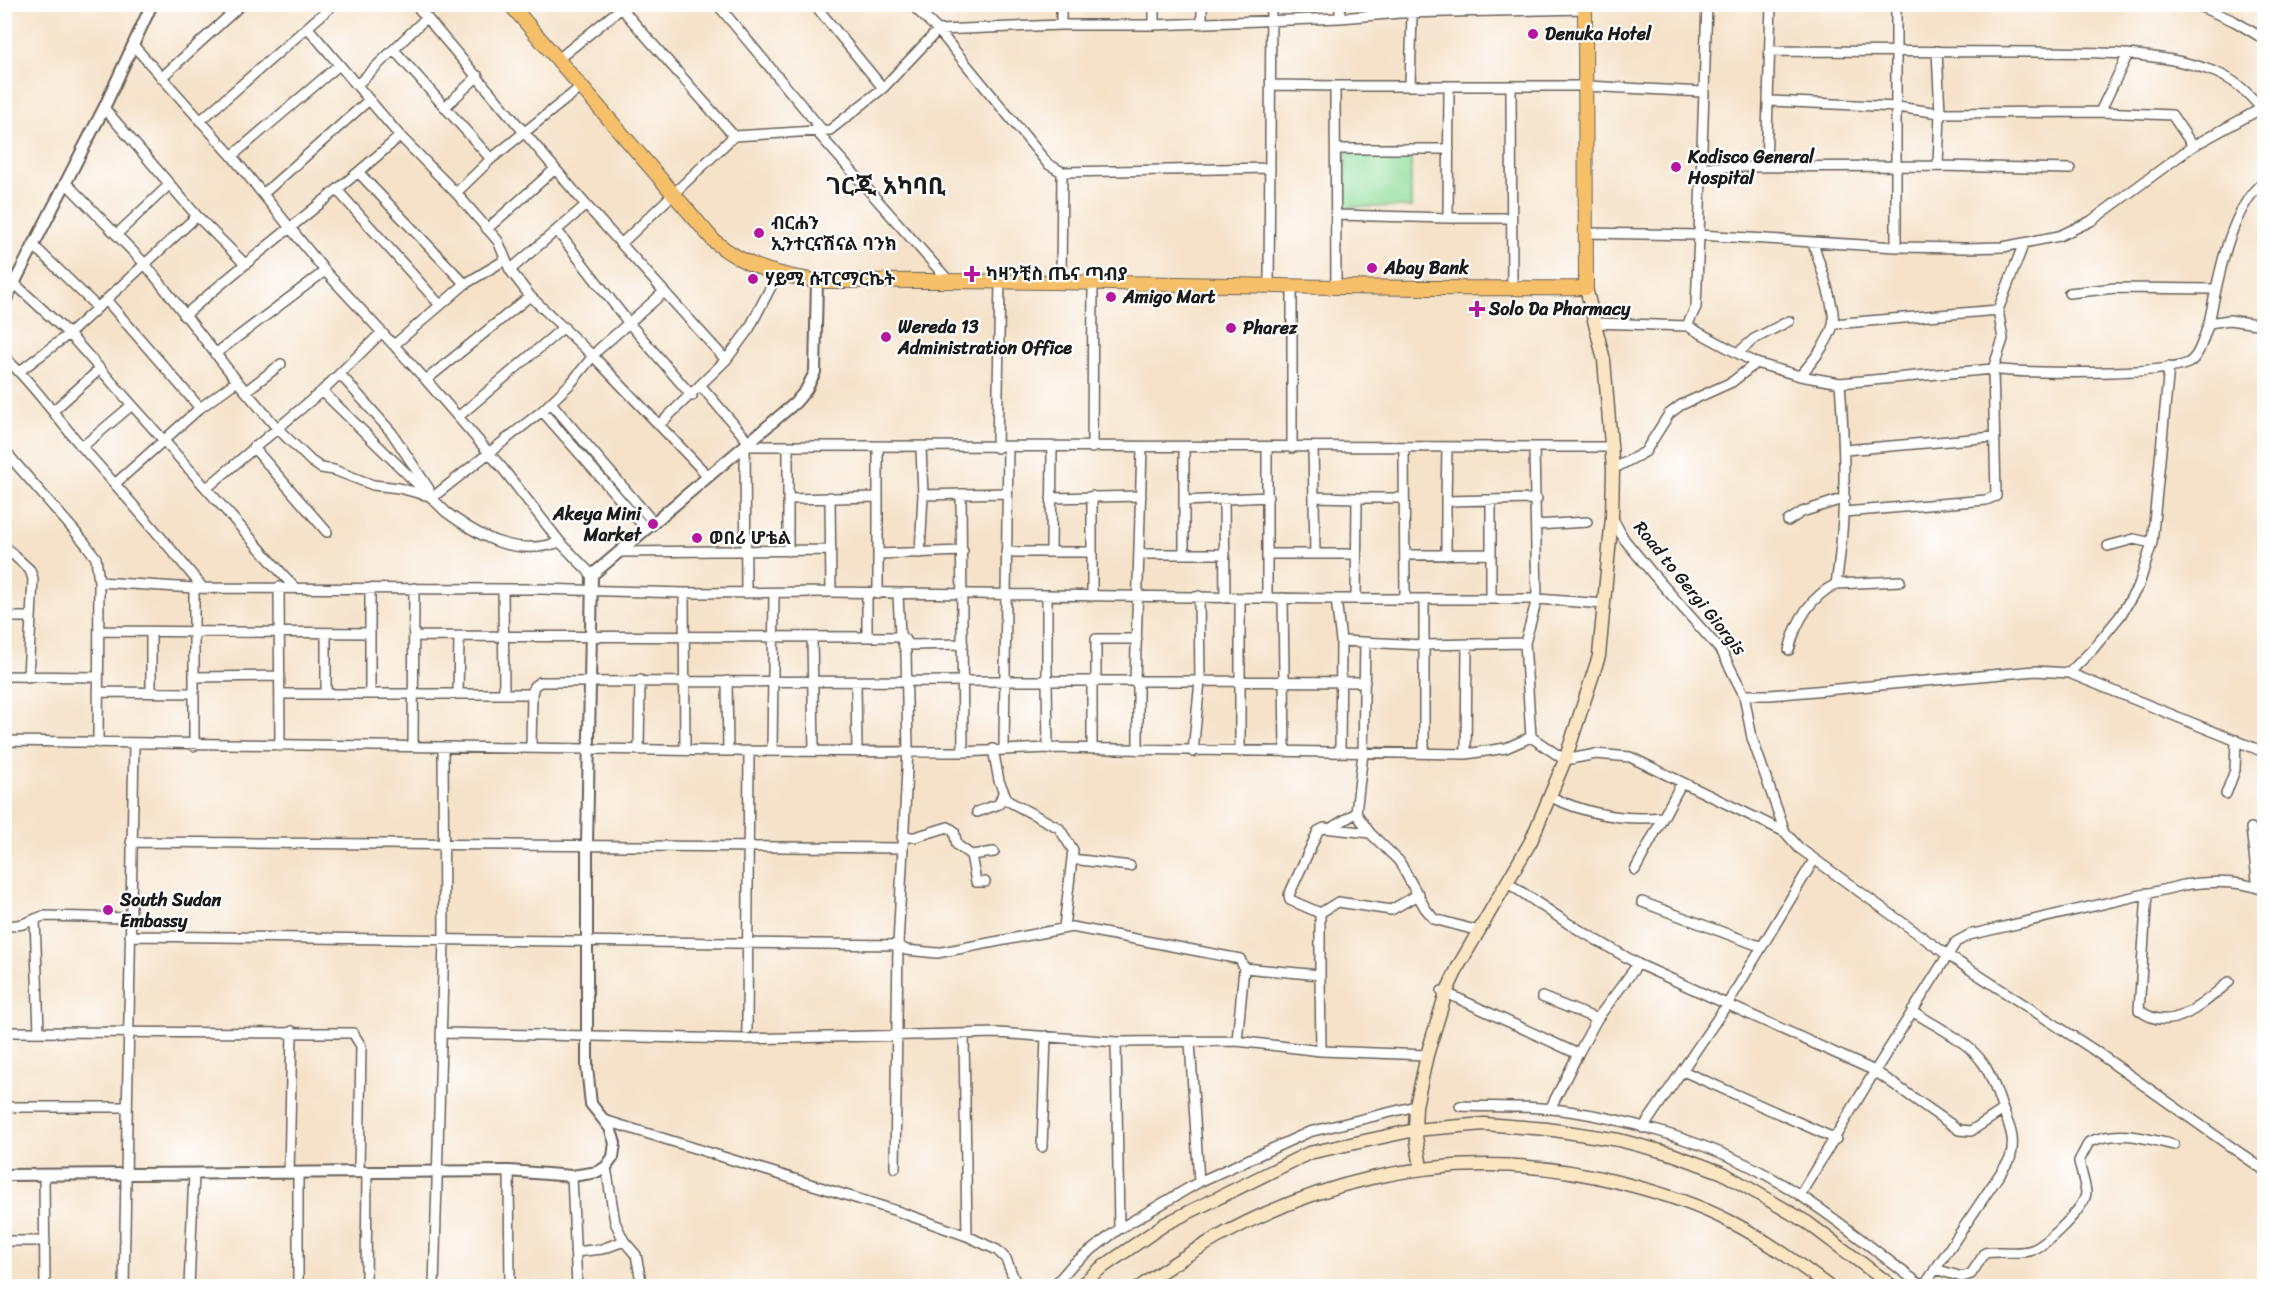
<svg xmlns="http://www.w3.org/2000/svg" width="2269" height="1291" font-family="Sriracha,'Noto Sans Ethiopic',sans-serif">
<rect width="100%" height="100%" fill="#fff"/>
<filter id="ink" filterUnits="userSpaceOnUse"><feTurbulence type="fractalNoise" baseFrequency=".0167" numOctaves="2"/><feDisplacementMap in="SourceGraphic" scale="12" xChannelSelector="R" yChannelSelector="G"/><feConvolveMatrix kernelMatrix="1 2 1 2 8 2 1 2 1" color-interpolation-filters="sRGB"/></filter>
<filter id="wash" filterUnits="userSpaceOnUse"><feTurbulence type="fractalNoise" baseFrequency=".008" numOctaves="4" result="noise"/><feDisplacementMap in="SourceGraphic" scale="24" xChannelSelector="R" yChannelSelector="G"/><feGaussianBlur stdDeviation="1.35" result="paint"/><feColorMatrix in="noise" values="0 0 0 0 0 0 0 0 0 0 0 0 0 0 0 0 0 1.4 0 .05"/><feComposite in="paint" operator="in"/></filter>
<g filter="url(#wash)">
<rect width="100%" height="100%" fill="#f5e2c9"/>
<path fill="#90dd9b" stroke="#567c5c" stroke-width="1.5" d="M 1345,153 L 1411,153 L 1411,207 L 1345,207 Z"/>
</g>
<g filter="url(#ink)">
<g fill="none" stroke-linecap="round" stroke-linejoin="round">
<defs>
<path id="minor" d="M 415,4 L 586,205 L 726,360
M 717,4 L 823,131
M 814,4 L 883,88
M 911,4 L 938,30 L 1048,164 L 1062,172 L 1061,282
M 1061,4 L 1061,25 L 1154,25 L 1340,18 L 1340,4
M 1202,4 L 1202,24
M 2194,4 L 2234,21 L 2264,39
M 621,8 L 734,136
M 1340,18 L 1400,13 L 1585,9
M 1154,25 L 1154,4
M 308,28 L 400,136 L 456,193 L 498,241 L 510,270 L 530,296 L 594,357 L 708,476
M 133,45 L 232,156 L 325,271 L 426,380 L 503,469 L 560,542 L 592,575
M 395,51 L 491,159
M 1772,51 C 1859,51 1947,51 2035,52 C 2094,53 2159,50 2215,72 C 2235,80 2247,92 2261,108
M 1937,51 L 1940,113 L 1938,166
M 557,60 L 625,5
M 161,78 L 242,4
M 357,85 L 426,18
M 1272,85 L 1335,86 L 1336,287
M 1335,86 L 1586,86 L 1703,92
M 1410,86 L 1412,13
M 1511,87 L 1512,289
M 1449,88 L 1448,218 L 1511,218
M 1769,101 L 1897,107 L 1940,113 L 2100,112 L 2128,54
M 445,107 L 478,76
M 104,108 L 197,216 L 244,263
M 2100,112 L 2172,115 L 2193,146
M 200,121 L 334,4
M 817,132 L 949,281
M 1337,149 L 1449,149
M 232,156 L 339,65
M 1702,167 L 1938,166 L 2070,169
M 1766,167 L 1771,4
M 1062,172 L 1270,168
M 359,173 L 465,284
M 66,183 L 146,265 L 237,381 L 277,428 L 311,461 L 321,468 L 334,470 L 373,485 L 399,488 L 433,497
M 338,191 L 440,305
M 456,193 L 491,159 L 581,87
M 263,194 L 369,100
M 1338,215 L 1448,218
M 487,229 L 555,169
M 558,232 L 628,322 L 692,396
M 1587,233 L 1699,235 L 1707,4
M 117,234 L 170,184
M 622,243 L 734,136 L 830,130 L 883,88 L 938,30 L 1061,25
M 33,245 L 97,307
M 1896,247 L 1896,4
M 510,270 L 586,205
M 14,283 L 69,334 L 294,587
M 1269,285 L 1271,4
M 2069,293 L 2115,288 L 2216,289
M 107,301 L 200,408
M 184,316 C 255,253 330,199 400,136
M 1595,323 L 1687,326 L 1756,363 L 1800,376 C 1812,362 1828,343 1833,325 C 1837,310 1818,259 1813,243
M 2209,323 C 2218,280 2229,210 2264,181
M 1833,324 L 1998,310
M 1687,326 L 1696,307 L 1699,235 L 1896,247 L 1965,248 L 2003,247 L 2059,236 L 2091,221 L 2193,146 L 2264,107
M 394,345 L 465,284 L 505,260
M 1739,352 L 1754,339 L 1789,321
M 215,354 L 325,271
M 4,357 C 34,384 56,418 83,448 C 124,494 164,540 203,588
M 20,371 L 69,334 L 197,216
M 340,374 L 392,433 L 429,489
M 426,380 L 530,296
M 1840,383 L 1993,369 C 2022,374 2165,375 2188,363 C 2200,357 2204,335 2209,323 L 2229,320 L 2264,325
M 701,386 L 748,441
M 246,391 L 281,364
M 322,391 L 446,512 C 481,538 516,557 560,542
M 551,403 L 654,523
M 53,411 L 100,369
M 542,411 L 646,529
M 458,417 L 564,327
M 659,425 L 726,360 L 749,329 L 777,275
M 82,447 L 132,405
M 253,447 L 327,532
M 788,448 L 788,551
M 878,448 L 878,594
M 997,448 L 1000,281
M 1092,448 L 1093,281
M 1267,448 L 1267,598
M 1292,448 L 1292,286
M 1313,448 L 1315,553
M 1404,448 L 1405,599
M 1447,448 L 1446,501 L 1537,499
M 4,450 L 85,543 L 96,558 L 99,582 L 98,743
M 1845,450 L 1994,437
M 4,467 L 10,456
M 1613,469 L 1645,452 L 1669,414 L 1681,405 L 1732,382 L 1756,363
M 116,483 L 200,408 L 237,381
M 208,487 L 322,391 L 381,333
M 961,494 L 963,752
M 923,495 L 1007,493
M 1092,496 L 1092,596
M 433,497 L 542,411 L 571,383 L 598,350 L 664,292
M 830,497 L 831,592
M 1315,497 L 1357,498
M 1051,498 L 1141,496
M 789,499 L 878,497
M 1224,499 L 1225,598
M 1184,501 L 1268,497
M 1446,501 L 1446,555
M 1845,512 L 1986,500 L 1996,496 L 1993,369 L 2003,339 L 1998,310 L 2024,243
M 1612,517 L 1624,539 L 1652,573 L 1722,652 L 1744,695 L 1752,738 L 1785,832 L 1799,848 L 1946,954 L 2091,1048 L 2264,1170
M 1788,521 L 1802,512 L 1845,498
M 1536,525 L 1587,522
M 4,546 L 30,570 L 33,579 L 28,677
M 2108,546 L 2134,539 L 2152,543
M 619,552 L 831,550
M 1006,552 L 1092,552
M 1051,552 L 1052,448
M 920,553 L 923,495 L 921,448
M 878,554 L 963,551
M 1140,554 L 1225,554
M 1184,554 L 1184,448
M 1268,554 L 1356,554
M 1405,555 L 1491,554
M 99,582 L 194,588 L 539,589 L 684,593 L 831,592 L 1336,599 L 1537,599 L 1605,604
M 1836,584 L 1900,581
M 279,587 L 280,746
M 194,588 L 194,746
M 503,589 L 504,694
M 684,593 L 685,750
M 746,593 L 745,446 L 1611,447
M 867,594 L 867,637
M 1047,595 L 1047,681 L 1092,681
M 1199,596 L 1200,681 L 1365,682
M 1283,598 L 1285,752
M 1336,599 L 1341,641 L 1340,752
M 1356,599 L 1357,498 L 1404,498
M 1491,599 L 1491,500
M 4,617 L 31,617
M 99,631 L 370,633
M 326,633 L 326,694
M 414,636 L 902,637 L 910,645 L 963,644
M 812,638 L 814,751
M 1341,641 L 1423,645 L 1525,643 L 1537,599 L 1534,448
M 1525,643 L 1531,737
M 1365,644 L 1363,753 L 1356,813 L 1370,833
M 1789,650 C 1796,621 1810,597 1836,584 C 1847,516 1845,451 1840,383 L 1800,376
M 2069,673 L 2093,649 L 2120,616 L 2139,585 L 2152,543 L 2169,367
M 4,676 L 98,677
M 194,677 L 280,676
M 727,681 L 728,751
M 1096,681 L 1096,639 L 1137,639
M 856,683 L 857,751
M 98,692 L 194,693
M 151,692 L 151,632
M 280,694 L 532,694
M 370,694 L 370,588
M 458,694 L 459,637
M 1744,695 L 1770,695 L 2035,671 L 2069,673 L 2264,752
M 1531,737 L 1565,760 L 1596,754 L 1630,757 L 1785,832
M 4,741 L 728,751 L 963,752 L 1048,748 L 1466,754 L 1506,748 L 1531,737
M 413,746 L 414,588
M 531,748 L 532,694 L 534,686 L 540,682 L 1047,681 L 1048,748
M 1004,748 L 1008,448
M 639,749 L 640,680
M 993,749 L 999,781 L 1008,801 L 1059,828 L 1073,850 L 1064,927
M 1092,749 L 1092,681 L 1200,681 L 1193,752
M 1138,750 L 1138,685 L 1135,682 L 1142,448
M 772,751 L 774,594
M 1240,752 L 1240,598
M 1424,753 L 1424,599
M 1466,754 L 1467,645
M 2226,794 L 2235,770 L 2236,740
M 1551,797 C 1587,814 1623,821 1663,817
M 977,812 L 999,804 L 1003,793
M 1331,828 L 1356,813
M 2251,828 L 2257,880
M 902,837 L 915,837 L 948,827 L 954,831 L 957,845 L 971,855 L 994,852
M 131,842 L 902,848
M 971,855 L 976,882 L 985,882
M 1072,859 L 1130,866
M 1635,870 L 1681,784
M 1508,883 L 1569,924 L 1638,964 L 1597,1019 L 1578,1054
M 2147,893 L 2139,1010 C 2172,1036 2204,1002 2229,982
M 1642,902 L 1762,947
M 1320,913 L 1338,902 L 1391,910 L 1419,894
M 35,919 L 39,1032
M 4,927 L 23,924 L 43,916 L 130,918
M 130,936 L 898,945 L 906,950 L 937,953 L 1072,927 L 1240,959 L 1244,968 L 1237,1041
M 1638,964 L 1875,1071 L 1800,1195
M 1244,968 L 1320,975 L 1321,1051
M 1320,975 L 1320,913 L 1290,900 L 1289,895 L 1318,831 L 1324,828 L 1370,833 L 1399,861 L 1425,908 L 1434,919 L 1479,931
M 1442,991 L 1578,1054 L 1550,1109
M 1542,997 L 1597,1019
M 1912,1011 C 1935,1026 1967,1040 1983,1063 C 1993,1077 1997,1094 2003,1110 C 2010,1127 2016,1140 2010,1159 L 1924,1286
M 747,1029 L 749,751
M 4,1032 L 353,1033 L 361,1046 L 359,1172
M 441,1033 L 743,1039 L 998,1033 L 1116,1042 L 1237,1041 L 1321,1051 L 1427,1055
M 964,1035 L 967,1236
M 1116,1042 L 1119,1229
M 1190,1042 L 1199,1182
M 1683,1071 L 1836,1139
M 1460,1106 C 1490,1107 1521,1106 1551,1109 C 1615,1115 1707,1142 1763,1173 C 1820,1204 1871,1248 1922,1286
M 4,1107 L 127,1107
M 2003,1110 L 1971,1131 L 1959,1130 L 1875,1071 L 1956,942 L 1969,935 L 2184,885 C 2210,881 2239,880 2264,890
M 604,1120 L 897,1211 L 967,1236 L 997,1250 L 1006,1259 L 1017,1286
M 1643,1128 L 1728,1003 L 1814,860
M 1042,1147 L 1046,1036
M 606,1167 L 615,1222 L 624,1241 L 636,1255 L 642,1286
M 895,1168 L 898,945 L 908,750 L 906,653 L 900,634 L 898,595
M 509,1171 L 510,1286
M 289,1173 L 292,1031
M 298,1173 L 298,1286
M 44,1175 L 45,1286
M 572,1176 L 577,1286
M 4,1241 L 45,1241
M 575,1252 L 602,1249 L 624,1241
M 1935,1269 L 1962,1277 L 1971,1274 L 1985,1253 C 2000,1250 2018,1255 2032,1250 C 2046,1245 2085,1208 2086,1193 C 2086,1186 2080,1169 2079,1161 L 2089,1142 C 2118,1129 2145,1138 2174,1145
M 124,1286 L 134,745
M 189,1286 L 194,1174
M 366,1286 L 367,1172
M 434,1286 L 444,940 L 443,747
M 1054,1286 L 1073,1264 L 1119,1229 L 1199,1182 L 1309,1132 L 1416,1106"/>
<path id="tertiary" d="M 4,303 L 104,108 L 152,4
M 4,1175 L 509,1171 L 572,1176 L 598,1172 L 606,1167 L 613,1157 L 615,1143 L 610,1128 L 591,1104 L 587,1067 L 587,845 L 592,575 L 795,403 L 806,390 L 815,372 L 817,281"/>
<path id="secondary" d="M 1421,1168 L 1415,1130 L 1416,1106 L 1427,1055 L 1446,993 L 1459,965 L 1531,841 L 1565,760 L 1599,656 L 1612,517 L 1613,469 L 1604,360 L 1586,288
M 1080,1286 L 1097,1271 L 1165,1224 L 1309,1153 L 1415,1130 L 1484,1124 L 1547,1129 L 1619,1140 L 1672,1154 L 1723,1173 L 1808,1223 L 1892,1286
M 1141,1286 C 1285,1182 1448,1137 1622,1183 C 1658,1192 1696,1204 1729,1221 C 1765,1239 1796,1262 1828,1286"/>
<path id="primary" d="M 510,4 L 714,241 C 745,267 777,275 817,281 C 1074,278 1330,291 1586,288 L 1585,4"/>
</defs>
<use href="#minor" stroke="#686159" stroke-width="12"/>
<use href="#tertiary" stroke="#686159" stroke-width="14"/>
<use href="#secondary" stroke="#686159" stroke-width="15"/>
<use href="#primary" stroke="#686159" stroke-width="16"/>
<use href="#minor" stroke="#fff" stroke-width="9"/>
<use href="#tertiary" stroke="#fff" stroke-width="10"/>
<use href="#secondary" stroke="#fbe6c4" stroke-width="12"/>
<use href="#primary" stroke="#f6c06b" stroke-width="14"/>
</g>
</g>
<g fill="#b5179e" stroke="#fff" stroke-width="2">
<circle cx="1533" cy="34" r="6"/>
<circle cx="1676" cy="167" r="6"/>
<circle cx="759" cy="233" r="6"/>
<circle cx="1372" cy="268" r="6"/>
<path d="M969 265h6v6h6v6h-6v6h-6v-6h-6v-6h6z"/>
<circle cx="753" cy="279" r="6"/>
<circle cx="1111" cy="297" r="6"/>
<path d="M1474 300h6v6h6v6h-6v6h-6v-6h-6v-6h6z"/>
<circle cx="1231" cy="328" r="6"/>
<circle cx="886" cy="337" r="6"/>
<circle cx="653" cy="524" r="6"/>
<circle cx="697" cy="538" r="6"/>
<circle cx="108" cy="910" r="6"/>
</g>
<g text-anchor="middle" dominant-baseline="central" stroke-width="4.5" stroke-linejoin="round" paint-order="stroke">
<g font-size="18" font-weight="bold" fill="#1c1c1c" stroke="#fff" text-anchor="start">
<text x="1545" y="34">Denuka Hotel</text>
<text x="1688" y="157">Kadisco General<tspan x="1688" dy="21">Hospital</tspan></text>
<text x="771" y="223">ብርሐን<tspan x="771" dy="21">ኢንተርናሽናል ባንክ</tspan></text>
<text x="1384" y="268">Abay Bank</text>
<text x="986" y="274">ካዛንቺስ ጤና ጣብያ</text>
<text x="765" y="279">ሃይሚ ሱፐርማርኬት</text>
<text x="1123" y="297">Amigo Mart</text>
<text x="1489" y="309">Solo Da Pharmacy</text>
<text x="898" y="327">Wereda 13<tspan x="898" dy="21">Administration Office</tspan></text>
<text x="1243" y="328">Pharez</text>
<text x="641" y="514" text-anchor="end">Akeya Mini<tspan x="641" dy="21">Market</tspan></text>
<text x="709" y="538">ወበሪ ሆቴል</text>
<text x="120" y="900">South Sudan<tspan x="120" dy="21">Embassy</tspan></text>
</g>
<g font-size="18" fill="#1c1c1c" stroke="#fff">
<text transform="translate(1690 588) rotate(51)">Road to Gergi Giorgis</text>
</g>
<g font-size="24" font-weight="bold" fill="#1c1c1c" stroke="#fff">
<text x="886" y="186">ገርጂ አካባቢ</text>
</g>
</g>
<rect width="2269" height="1291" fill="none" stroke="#fff" stroke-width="24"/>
</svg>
